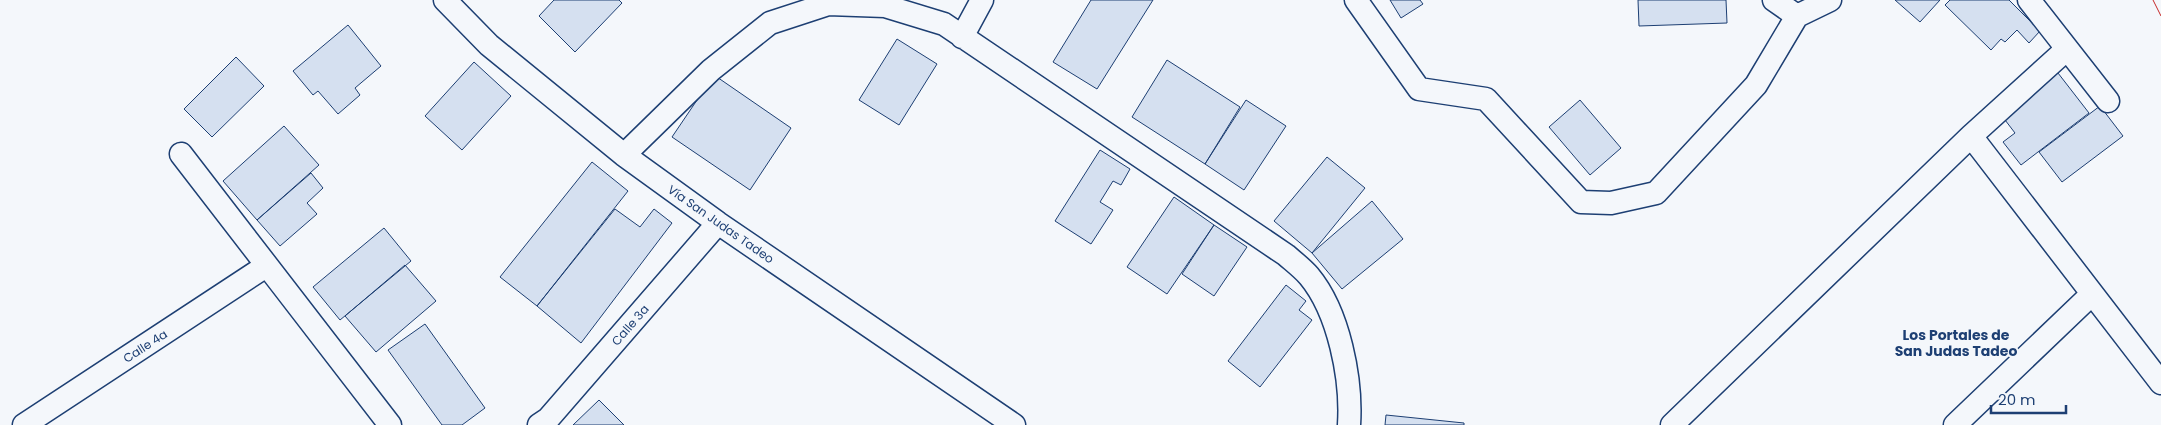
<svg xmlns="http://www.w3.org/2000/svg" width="2161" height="425" font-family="Poppins,sans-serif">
<rect width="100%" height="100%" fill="#f4f7fb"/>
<path fill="#d5e0f0" stroke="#1d3f73" d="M 554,0 L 619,0 L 622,3 L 575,52 L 539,16 Z
M 1091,0 L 1153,0 L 1097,89 L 1053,62 Z
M 1390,0 L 1420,0 L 1423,4 L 1401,18 Z
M 1638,0 L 1726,0 L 1727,23 L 1639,26 Z
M 1895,0 L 1940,0 L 1920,22 Z
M 1950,0 L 2009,0 L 2040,31 L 2029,43 L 2017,30 L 2005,42 L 2001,39 L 1991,50 L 1945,5 Z
M 348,25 L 381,66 L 355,88 L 360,95 L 338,114 L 318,91 L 313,95 L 293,71 Z
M 897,39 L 937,64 L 899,125 L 859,100 Z
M 236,57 L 264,86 L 212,137 L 184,109 Z
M 1167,60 L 1240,107 L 1205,164 L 1132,117 Z
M 474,62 L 511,96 L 462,150 L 425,116 Z
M 2058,73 L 2089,113 L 2021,165 L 2003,142 L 2015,133 L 2002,116 Z
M 714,75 L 791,128 L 750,190 L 672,137 Z
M 1246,100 L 1286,126 L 1244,190 L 1205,164 Z
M 1580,100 L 1621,148 L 1590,175 L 1549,127 Z
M 2100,106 L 2123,136 L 2062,182 L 2039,152 Z
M 284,126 L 319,165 L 257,220 L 223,181 Z
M 1100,150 L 1130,169 L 1121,185 L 1113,181 L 1100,202 L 1113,210 L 1091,244 L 1055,221 Z
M 1327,157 L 1365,188 L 1312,253 L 1274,221 Z
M 592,162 L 628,191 L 537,306 L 500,277 Z
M 311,173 L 323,188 L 307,203 L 317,214 L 280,246 L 257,220 Z
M 1174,197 L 1214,225 L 1167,294 L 1127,267 Z
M 1372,201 L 1403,239 L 1342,289 L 1312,253 Z
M 615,209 L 640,227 L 654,209 L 672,223 L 581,343 L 537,306 Z
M 1214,225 L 1247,247 L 1214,296 L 1182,274 Z
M 384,228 L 411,261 L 340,320 L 313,287 Z
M 405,265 L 436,301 L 376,352 L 345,316 Z
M 1286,285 L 1306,301 L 1299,310 L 1312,320 L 1260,387 L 1228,361 Z
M 425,324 L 485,408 L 462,425 L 442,425 L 388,350 Z
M 599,400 L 624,425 L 573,425 Z
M 1386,415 L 1464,423 L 1464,425 L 1385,425 Z"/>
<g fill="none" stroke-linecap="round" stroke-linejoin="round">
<defs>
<path id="minor" d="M 445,0 L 489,45 L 624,155 L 718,223 L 1014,425
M 1356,0 L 1419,89 L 1486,99 L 1581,202 L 1611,203 L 1656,193 L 1756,85 L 1797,16
M 1774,0 L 1797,16 L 1830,0
M 2029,0 L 2108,101
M 962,37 L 982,0
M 1971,136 L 2161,383
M 181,154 L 390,425
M 624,155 L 711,70 L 770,23 L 828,4 L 885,6 L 944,24 L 1286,255 C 1294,262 1302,268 1309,276 C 1339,312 1352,379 1349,425
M 24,425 L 266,266
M 539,425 L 548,419 L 718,223
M 1672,425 L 1971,136 L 2067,49
M 1955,425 L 2092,294"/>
</defs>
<use href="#minor" stroke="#1d3f73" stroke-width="25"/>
<use href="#minor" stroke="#f4f7fb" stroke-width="22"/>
<path stroke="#c62828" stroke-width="1" stroke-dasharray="18 4 2.5 4" stroke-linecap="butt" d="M 2153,0 L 2161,16"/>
</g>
<g text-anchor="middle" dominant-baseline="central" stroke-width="4" stroke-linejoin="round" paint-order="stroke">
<g font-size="12" fill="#1d3f73" stroke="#f4f7fb">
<text transform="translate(721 224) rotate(35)">Vía San Judas Tadeo</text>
<text transform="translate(630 325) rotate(-49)">Calle 3a</text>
<text transform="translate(145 346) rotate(-33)">Calle 4a</text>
</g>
<g font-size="14" font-weight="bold" fill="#1d3f73" stroke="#f4f7fb">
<text x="1956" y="335">Los Portales de<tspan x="1956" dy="16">San Judas Tadeo</tspan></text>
</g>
</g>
<path d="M1991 405v8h75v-8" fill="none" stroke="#1d3f73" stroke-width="2.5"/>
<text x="1998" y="405" font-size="15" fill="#1d3f73" stroke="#f4f7fb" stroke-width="4" paint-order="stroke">20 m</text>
</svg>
